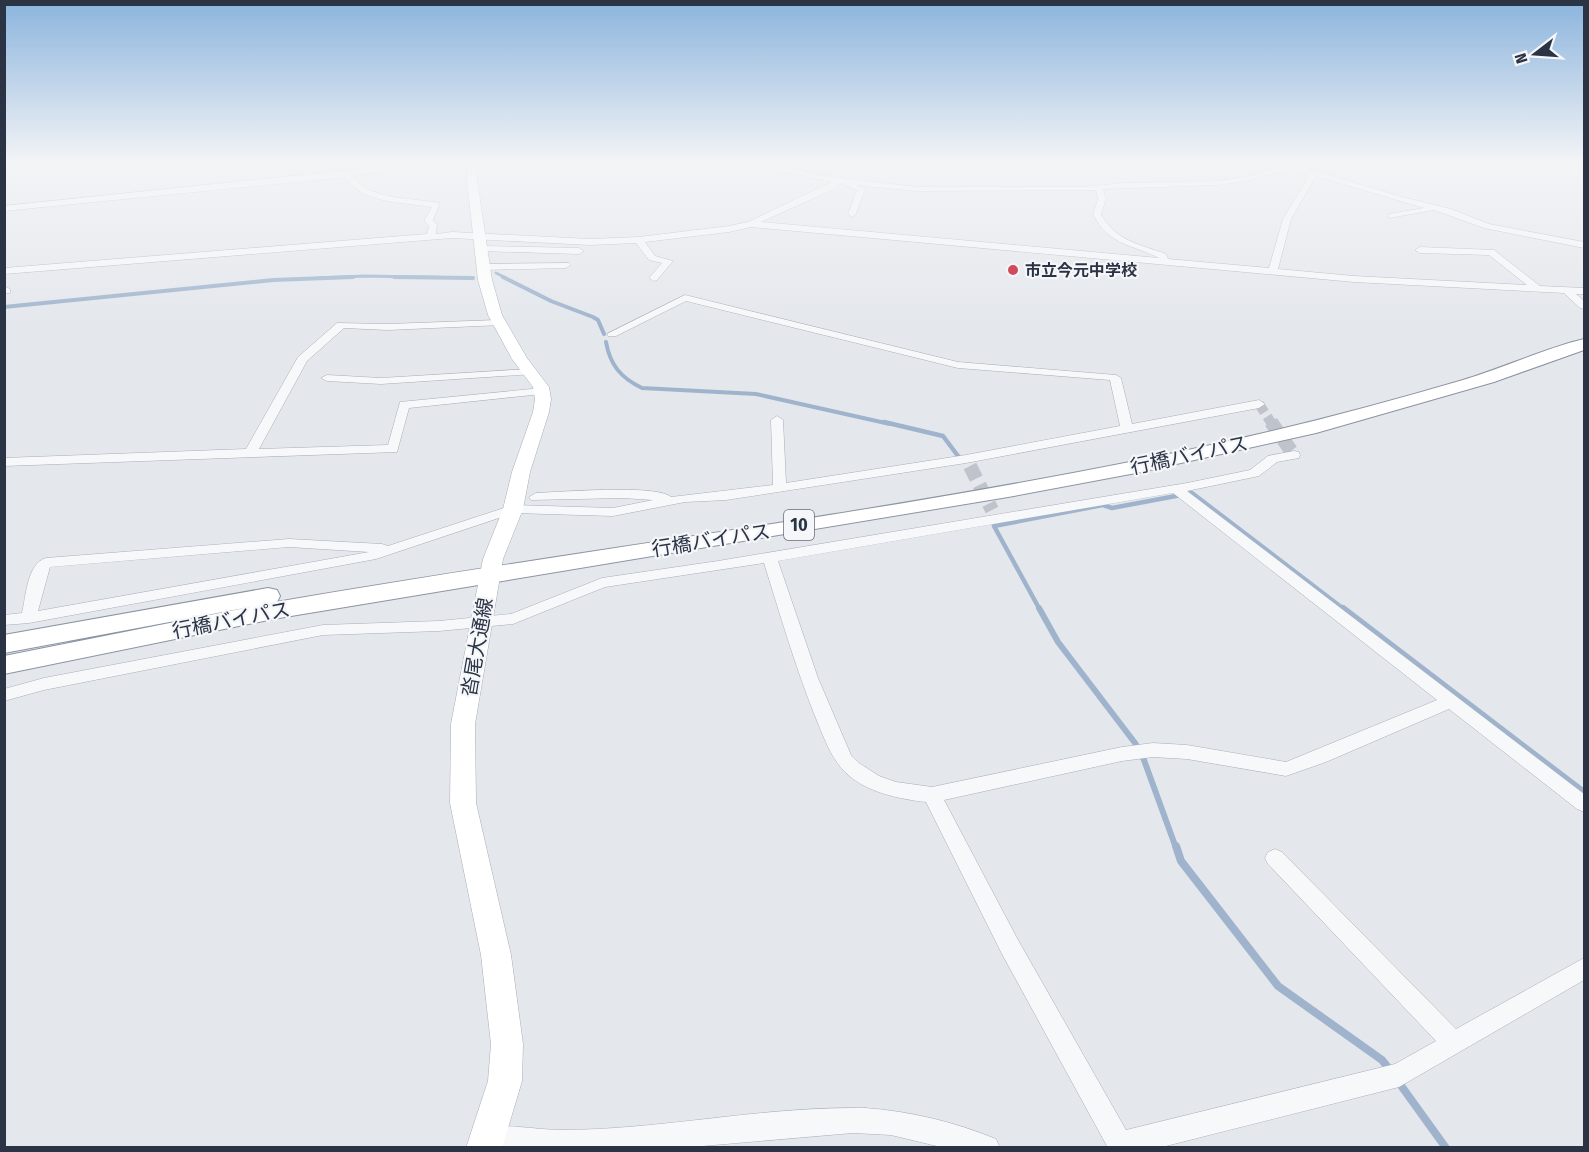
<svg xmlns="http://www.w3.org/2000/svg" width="1589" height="1152" font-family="'Fira Sans Condensed','Noto Sans JP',sans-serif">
<rect width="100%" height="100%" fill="#e4e7ec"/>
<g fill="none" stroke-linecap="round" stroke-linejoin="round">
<path stroke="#9fb4cc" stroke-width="3" d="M 496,273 L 506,278
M 318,278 L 365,276 L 473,278"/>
<path stroke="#9fb4cc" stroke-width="4" d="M 394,277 L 473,278
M 503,277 L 551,301 L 593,317 L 598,320 L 604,334
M 4,307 L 273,280 L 353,277
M 606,342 C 610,365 621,378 642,388 L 756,394 L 890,424"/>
<path stroke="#9fb4cc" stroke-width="4.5" d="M 884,422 L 943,436 L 958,456
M 1040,610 L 994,526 L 1103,505 L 1112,508 L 1192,493 L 1345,610"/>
<path stroke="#9fb4cc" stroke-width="6" d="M 1039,608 L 1058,642 L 1135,743 L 1144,760 L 1176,848
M 1343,608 L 1584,792"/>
<path stroke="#9fb4cc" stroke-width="8" d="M 1176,846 L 1181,861 L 1278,986 L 1382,1060 L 1390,1070
M 1397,1080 L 1446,1148"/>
<path stroke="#bfc3cb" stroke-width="10" stroke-dasharray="10 5" stroke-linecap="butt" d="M 1259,404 L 1272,424"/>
<path stroke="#bfc3cb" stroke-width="14" stroke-dasharray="14 7" stroke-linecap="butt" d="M 1271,422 L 1294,455
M 970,466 L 992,510"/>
<defs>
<path id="minor" d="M 409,164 L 427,164 L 353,176 C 367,200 414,198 440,203 L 433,220 L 437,225 L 436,234 L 452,232 L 590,239 L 639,237 L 729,226 L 748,222 L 832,182 L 756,166 L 753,164 C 777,164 800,172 824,176 C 831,177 836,175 841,178 L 917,187 L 1084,187 L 1124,183 L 1218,181 L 1245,177 L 1284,166 L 1284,164 L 1301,164 L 1299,166 L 1402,197 L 1451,209 L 1489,224 L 1584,242 L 1584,248 L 1484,228 L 1434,210 L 1389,218 L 1389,214 L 1424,208 L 1316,176 L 1291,219 L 1278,269 L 1354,276 L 1527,285 L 1489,255 L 1420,253 L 1415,250 L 1420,247 L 1494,250 L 1540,286 L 1584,288 L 1584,294 L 1576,294 L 1584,301 L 1584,309 L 1580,308 L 1564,293 L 1354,282 L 751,227 L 729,232 L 645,242 L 655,256 L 673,261 L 657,280 L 654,281 L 649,278 L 662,263 L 649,260 L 636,243 L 590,245 L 452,238 L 4,274 L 4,268 L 427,234 L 429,226 L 424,221 L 432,207 C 404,202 361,204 346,177 L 4,211 L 4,206 ZM 1291,168 L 1310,174 L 1283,219 L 1269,268 L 1168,259 L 1166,254 C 1141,245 1114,240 1101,214 L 1106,199 L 1103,189 L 1218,185 L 1246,181 ZM 840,183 L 857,190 L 848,214 L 852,217 L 856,214 L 865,189 L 856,185 L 917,191 L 1096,190 L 1098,199 L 1093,214 C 1109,246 1132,244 1159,258 L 761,222 L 832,190 Z
M 690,164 L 700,164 L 683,170 L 679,168 Z
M 483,246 L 579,248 L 584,251 L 579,254 L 480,251 L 480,247 Z
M 569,263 L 571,265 L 566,268 L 484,270 L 479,267 L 484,264 Z
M 4,286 L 10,289 L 10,293 L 4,293 Z
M 685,295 L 958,362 L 1116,375 L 1121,378 L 1132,424 L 1259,400 L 1265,404 L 1259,408 L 966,463 L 726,500 L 685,502 L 613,516 L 514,513 L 376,559 L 29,623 L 4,625 L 4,615 L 22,613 C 26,597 27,563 46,558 L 289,539 L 382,544 L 388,546 L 513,505 L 613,508 L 653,500 L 623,498 L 531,500 L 529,497 L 536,493 C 560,492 657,484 671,497 L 773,485 L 771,420 L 777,416 L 783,420 L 786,483 L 966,455 L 1120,426 L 1110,380 L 958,368 L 686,301 L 616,336 L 608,336 L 607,334 ZM 289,547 L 369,552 L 38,611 L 50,567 Z
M 498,320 L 502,321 L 502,325 L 388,330 L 344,328 L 307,361 L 259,449 L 388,445 L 400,402 L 542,388 L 548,391 L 542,394 L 409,408 L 397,452 L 4,466 L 4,458 L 246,449 L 298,357 L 337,323 L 388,324 Z
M 530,369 L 536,372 L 534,374 L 381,384 L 327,381 L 321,378 L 327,375 L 381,378 Z
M 1294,451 L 1299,452 L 1300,455 L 1299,458 L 1277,462 L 1259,476 L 1187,491 L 1584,794 L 1584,812 L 1577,809 L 1449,709 L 1326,762 L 1286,776 L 1187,759 L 1153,757 L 1122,761 L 944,800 L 1018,940 L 1126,1130 L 1395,1064 L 1436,1041 L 1268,864 L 1265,858 L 1268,852 L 1275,849 L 1282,852 L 1456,1029 L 1584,958 L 1584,980 L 1399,1087 L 1158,1148 L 1108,1148 L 1002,954 L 926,802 C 899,799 865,792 845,772 C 830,757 823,735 815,716 C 795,666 780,614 764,563 L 605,587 L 513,624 L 439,631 L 323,635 L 44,690 L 4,701 L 4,689 L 44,678 L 323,625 L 439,621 L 511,614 L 602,578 L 718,561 L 1187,483 L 1250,470 L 1268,456 ZM 1173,493 L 1437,700 L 1286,762 L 1187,745 L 1153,743 L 1122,747 L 932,787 L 896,782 L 879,776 L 859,763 L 851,755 L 818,678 L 778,561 Z
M 865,1108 C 909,1111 955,1122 996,1139 L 1000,1148 L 945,1148 L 891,1135 L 853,1133 L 679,1148 L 480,1148 L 475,1138 L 479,1129 C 496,1122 539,1130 560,1130 C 662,1130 763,1106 865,1108 Z"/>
<path id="secondary" d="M 468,164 L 478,164 L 477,180 L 492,280 L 502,315 L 527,358 L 549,387 L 551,399 L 549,412 L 530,472 L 523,509 L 503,559 L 475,724 L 476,803 L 511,955 L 523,1044 L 522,1081 L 502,1148 L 466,1148 L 488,1081 L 491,1044 L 481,955 L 450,803 L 451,724 L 483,559 L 503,509 L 512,472 L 533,412 L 535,399 L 533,387 L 512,359 L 488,315 L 478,280 L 467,180 Z"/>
<path id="trunk" d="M 1584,339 L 1584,350 L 1494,382 L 1316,433 L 1136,473 L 1008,497 L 273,619 L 4,674 L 4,656 L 255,606 L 4,653 L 4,635 L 268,588 L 277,590 L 280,596 L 277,602 L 270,603 C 558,553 849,518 1135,461 C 1246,439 1355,412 1463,380 C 1503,368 1543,349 1584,339 Z"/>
</defs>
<use href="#minor" stroke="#a9aeb7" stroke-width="1"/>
<use href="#secondary" stroke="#a9aeb7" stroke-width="1"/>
<use href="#trunk" stroke="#8b94a3" stroke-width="2"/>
<use href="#minor" fill="#f7f8fa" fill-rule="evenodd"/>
<use href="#secondary" fill="#fff" fill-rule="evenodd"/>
<use href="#trunk" fill="#fff" fill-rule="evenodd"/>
</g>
<linearGradient id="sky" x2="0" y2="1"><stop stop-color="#8bb4dd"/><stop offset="0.5" stop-color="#f3f4f6"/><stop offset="1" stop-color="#f3f4f6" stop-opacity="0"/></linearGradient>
<rect width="1589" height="325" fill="url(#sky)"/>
<circle fill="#d1495b" stroke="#f4f6f9" stroke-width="2" cx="1013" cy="270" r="6"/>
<g text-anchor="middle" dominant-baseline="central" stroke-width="4.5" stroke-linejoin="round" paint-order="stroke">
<g font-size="16" font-weight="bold" fill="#2b3445" stroke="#f4f6f9" text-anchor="start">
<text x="1025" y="270">市立今元中学校</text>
</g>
<rect fill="#f4f6f9" stroke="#676e7b" stroke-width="1.5" x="784" y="510" width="30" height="30" rx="4.5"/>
<g font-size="18" font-weight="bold" fill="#2b3445">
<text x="799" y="525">10</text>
</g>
<g font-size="20" fill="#2b3445" stroke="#f4f6f9">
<text transform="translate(1189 455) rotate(-12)">行橋バイパス</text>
<text transform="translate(711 540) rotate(-9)">行橋バイパス</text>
<text transform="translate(231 620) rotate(-11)">行橋バイパス</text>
<text transform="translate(477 647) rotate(-80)">沓尾大通線</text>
</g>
</g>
<rect width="1589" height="1152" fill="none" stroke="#2b3445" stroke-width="12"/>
<g transform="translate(1535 54) rotate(253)" stroke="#f4f6f9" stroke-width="4.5" paint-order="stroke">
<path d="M0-4.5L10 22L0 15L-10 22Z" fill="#2b3445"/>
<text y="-9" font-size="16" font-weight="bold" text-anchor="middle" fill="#2b3445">N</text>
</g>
</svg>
